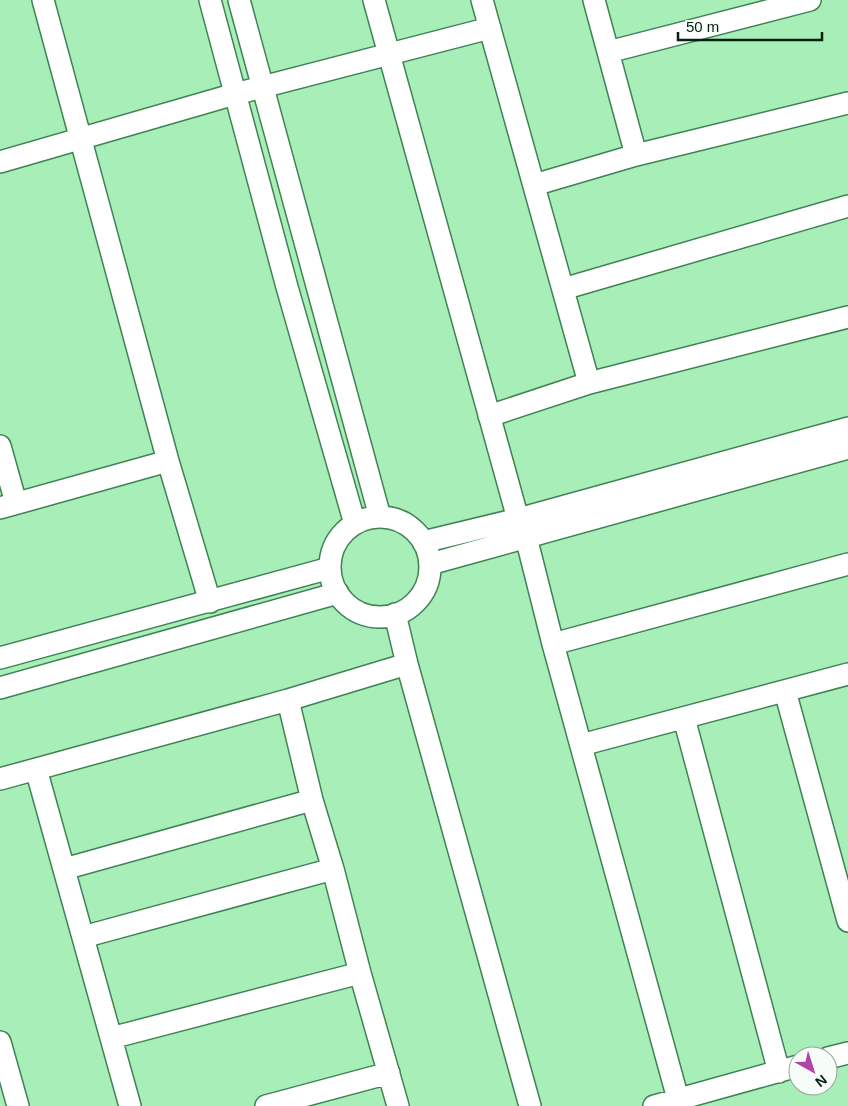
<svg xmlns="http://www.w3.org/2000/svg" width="848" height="1106" font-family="Helvetica,sans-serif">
<rect width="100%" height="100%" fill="#a8eeb8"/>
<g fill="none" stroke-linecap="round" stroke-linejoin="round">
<defs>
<path id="minor" d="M 43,0 L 168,461 L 210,602
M 210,0 L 287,287 L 355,524
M 239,0 L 380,517
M 374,0 L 518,519
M 482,0 L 589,383 L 489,416
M 608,52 L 810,0
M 636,155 L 848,103
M 0,162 L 235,94 L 490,28
M 534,185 L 636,155 L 594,0
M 563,289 L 848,206
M 589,383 L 848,317
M 0,446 L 16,503
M 0,508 L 168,461
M330 567a50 50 0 1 1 100 0a50 50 0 1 1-100 0Z
M 526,537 L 553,644 L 848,564
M 423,542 L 518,519 L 848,428
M 430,564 L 848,448
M 395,614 L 407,664 L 530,1106
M 553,644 L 678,1099
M 0,658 L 330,568
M 0,688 L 338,593
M 785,691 L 848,921
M 288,700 L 312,800 L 333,869 L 360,973 L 398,1106
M 684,718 L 779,1072
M 581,745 L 848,674
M 36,769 L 130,1106
M 0,779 L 288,700 L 407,664
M 64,869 L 312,800
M 83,937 L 333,869
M 111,1038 L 360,973
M 0,1042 L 18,1106
M 828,1058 L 848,1053
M 266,1106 L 389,1073
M 654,1106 L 798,1066"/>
</defs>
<use href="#minor" stroke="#3f8353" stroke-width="24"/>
<use href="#minor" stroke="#fff" stroke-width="21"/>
</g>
<g transform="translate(813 1071) rotate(141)"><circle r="24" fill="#f6fdf8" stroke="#96a59a"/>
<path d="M0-4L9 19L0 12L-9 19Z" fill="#af45a7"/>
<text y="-8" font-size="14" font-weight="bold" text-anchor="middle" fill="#05210e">N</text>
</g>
<path d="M678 32v8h144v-8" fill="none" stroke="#05210e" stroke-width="2.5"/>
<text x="686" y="32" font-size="15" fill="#05210e" stroke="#f6fdf8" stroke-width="4" paint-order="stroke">50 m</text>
</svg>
